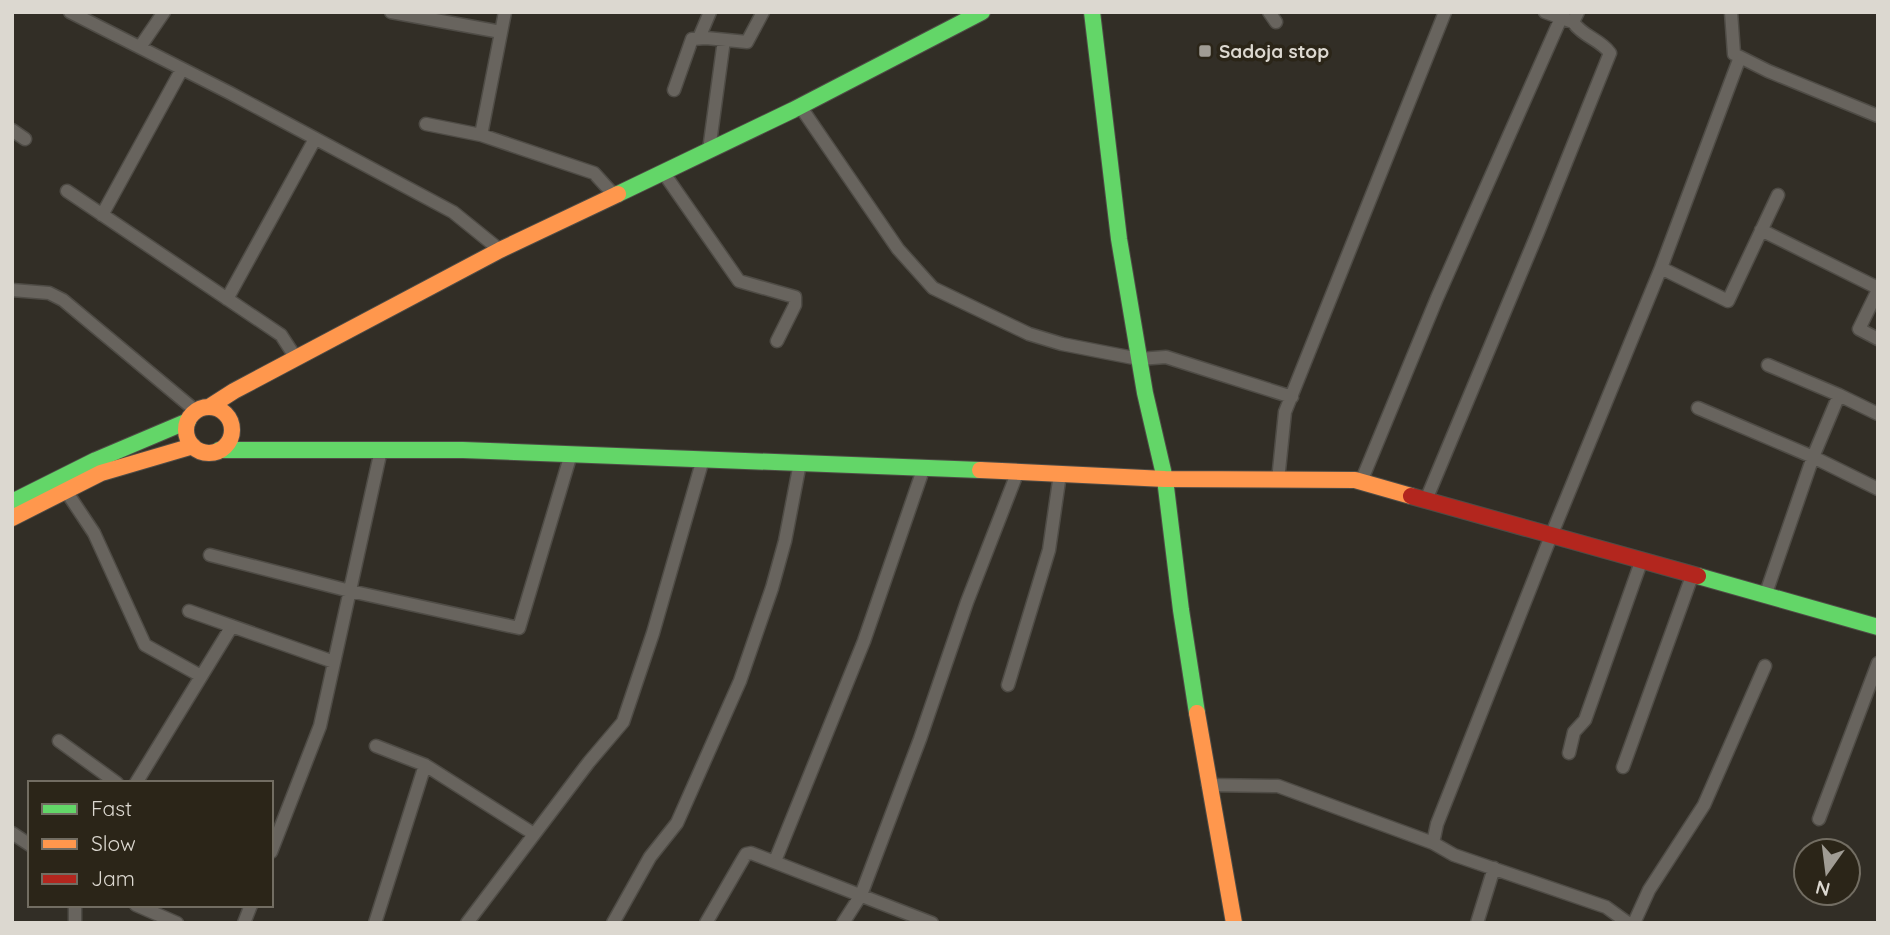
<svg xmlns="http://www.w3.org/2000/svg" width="1890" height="935" font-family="Quicksand,sans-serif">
<rect width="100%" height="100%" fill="#322e26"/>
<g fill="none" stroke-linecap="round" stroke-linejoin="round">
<defs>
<path id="street" d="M 70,12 L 230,93 L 453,212 L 500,250
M 391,12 L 501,32
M 1269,12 L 1276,22
M 1545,12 L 1573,22 L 1578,12
M 1731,12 L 1734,54 L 1768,71 L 1878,116
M 699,38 L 710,12
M 140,47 L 164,12
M 674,90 L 692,39 L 706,38 L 747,42 L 763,12
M 800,106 L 898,249 L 933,288 L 1029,334 L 1062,344 L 1139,359 L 1166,357 L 1292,397
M 426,124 L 481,135 L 594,173 L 614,195
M 12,130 L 25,139
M 481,135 L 505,12
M 709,150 L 724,40
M 663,172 L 739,281 L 795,297 L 795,305 L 777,341
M 67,191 L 281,335 L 296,358
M 102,215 L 182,69
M 1761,230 L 1878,288
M 1661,268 L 1728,301 L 1778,195
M 12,290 L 49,293 L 63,300 L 196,411
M 1878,290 L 1859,329 L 1878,339
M 227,299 L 315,139
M 1768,365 L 1839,395 L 1878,414
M 1698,408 L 1813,457 L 1878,489
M 1278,480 L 1285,412 L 1445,12
M 1361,482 L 1437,298 L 1561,18
M 66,491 L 94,533 L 145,645 L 201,676
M 1426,500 L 1538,232 L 1610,53 C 1600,39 1583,37 1573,22
M 210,555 L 350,591 L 519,628 L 571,454
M 1765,596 L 1813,457 L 1839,395
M 189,611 L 334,662
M 1008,685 L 1049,550 L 1060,474
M 59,741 L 117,783
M 376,746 L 425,765 L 534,834
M 1569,753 L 1574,732 L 1585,720 L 1641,562
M 1623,767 L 1692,576
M 136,783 L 232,626
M 1208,785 L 1278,786 L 1433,843
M 1819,819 L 1878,663
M 12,833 L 30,845
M 271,852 L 320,726 L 381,450
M 775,861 L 864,641 L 924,467
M 136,905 L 177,923
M 75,923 L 75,905
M 244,923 L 251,905
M 375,923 L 425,765
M 467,923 L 589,762 L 623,722 L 653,633 L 703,459
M 613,923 L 650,857 L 677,823 L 740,681 L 772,588 L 785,541 L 800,463
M 706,923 L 743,859 L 746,854 L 751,853 L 932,923
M 843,923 L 861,895 L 920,739 L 967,602 L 1018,471
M 1477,923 L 1494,868
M 1628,923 L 1606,907 L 1454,855 L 1433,843 L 1437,824 L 1551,536 L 1661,268 L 1740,57
M 1634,923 L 1649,890 L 1704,805 L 1765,666"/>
<path id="fast" d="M 1092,12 L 1119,239 L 1145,393 L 1165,479 L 1181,610 L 1197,713
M 618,194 L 793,110 L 982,12
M 219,450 L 463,450 L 980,470
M 12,502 L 96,460 L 188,421
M 1698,576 L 1878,627"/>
<path id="slow" d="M 209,407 L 234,391 L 500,250 L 618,194
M186 430a23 23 0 1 1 46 0a23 23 0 1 1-46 0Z
M 980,470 L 1165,479 L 1355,480 L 1411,496
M 12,518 L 101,473 L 193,446
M 1197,713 L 1234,923"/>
<path id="jam" d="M 1411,496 L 1698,576"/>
</defs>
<use href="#street" stroke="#4f4c46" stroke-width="15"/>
<use href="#fast" stroke="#4f4c46" stroke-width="18"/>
<use href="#slow" stroke="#4f4c46" stroke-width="18"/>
<use href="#jam" stroke="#4f4c46" stroke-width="18"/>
<use href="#street" stroke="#68645e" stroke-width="12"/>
<use href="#fast" stroke="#63d668" stroke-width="16"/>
<use href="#slow" stroke="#ff974d" stroke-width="16"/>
<use href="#jam" stroke="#b3261e" stroke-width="16"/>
</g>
<rect fill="#a09c94" stroke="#2b2518" stroke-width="2.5" x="1198" y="44" width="14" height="14" rx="3.5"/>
<g text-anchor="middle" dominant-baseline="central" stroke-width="7" stroke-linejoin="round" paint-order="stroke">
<g font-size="19" font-weight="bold" fill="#dcd8d0" stroke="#2b2518" text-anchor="start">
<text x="1219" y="51">Sadoja stop</text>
</g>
</g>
<rect width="1890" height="935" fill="none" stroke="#dcd8d0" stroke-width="28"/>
<rect x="28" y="781" width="245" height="126" fill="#2b2518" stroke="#726d62" stroke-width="2"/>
<rect x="42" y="804" width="35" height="10" fill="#63d668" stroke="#726d62" stroke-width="2"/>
<text x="91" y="816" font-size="21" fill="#dcd8d0">Fast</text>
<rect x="42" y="839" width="35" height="10" fill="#ff974d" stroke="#726d62" stroke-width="2"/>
<text x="91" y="851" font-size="21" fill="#dcd8d0">Slow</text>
<rect x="42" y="874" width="35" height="10" fill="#b3261e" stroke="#726d62" stroke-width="2"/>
<text x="91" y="886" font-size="21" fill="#dcd8d0">Jam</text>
<g transform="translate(1827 872) rotate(194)"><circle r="33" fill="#2b2518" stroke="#726d62" stroke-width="2"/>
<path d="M0-5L12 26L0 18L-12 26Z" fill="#a09c94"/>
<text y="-10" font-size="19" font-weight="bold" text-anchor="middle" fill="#dcd8d0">N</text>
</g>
</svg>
